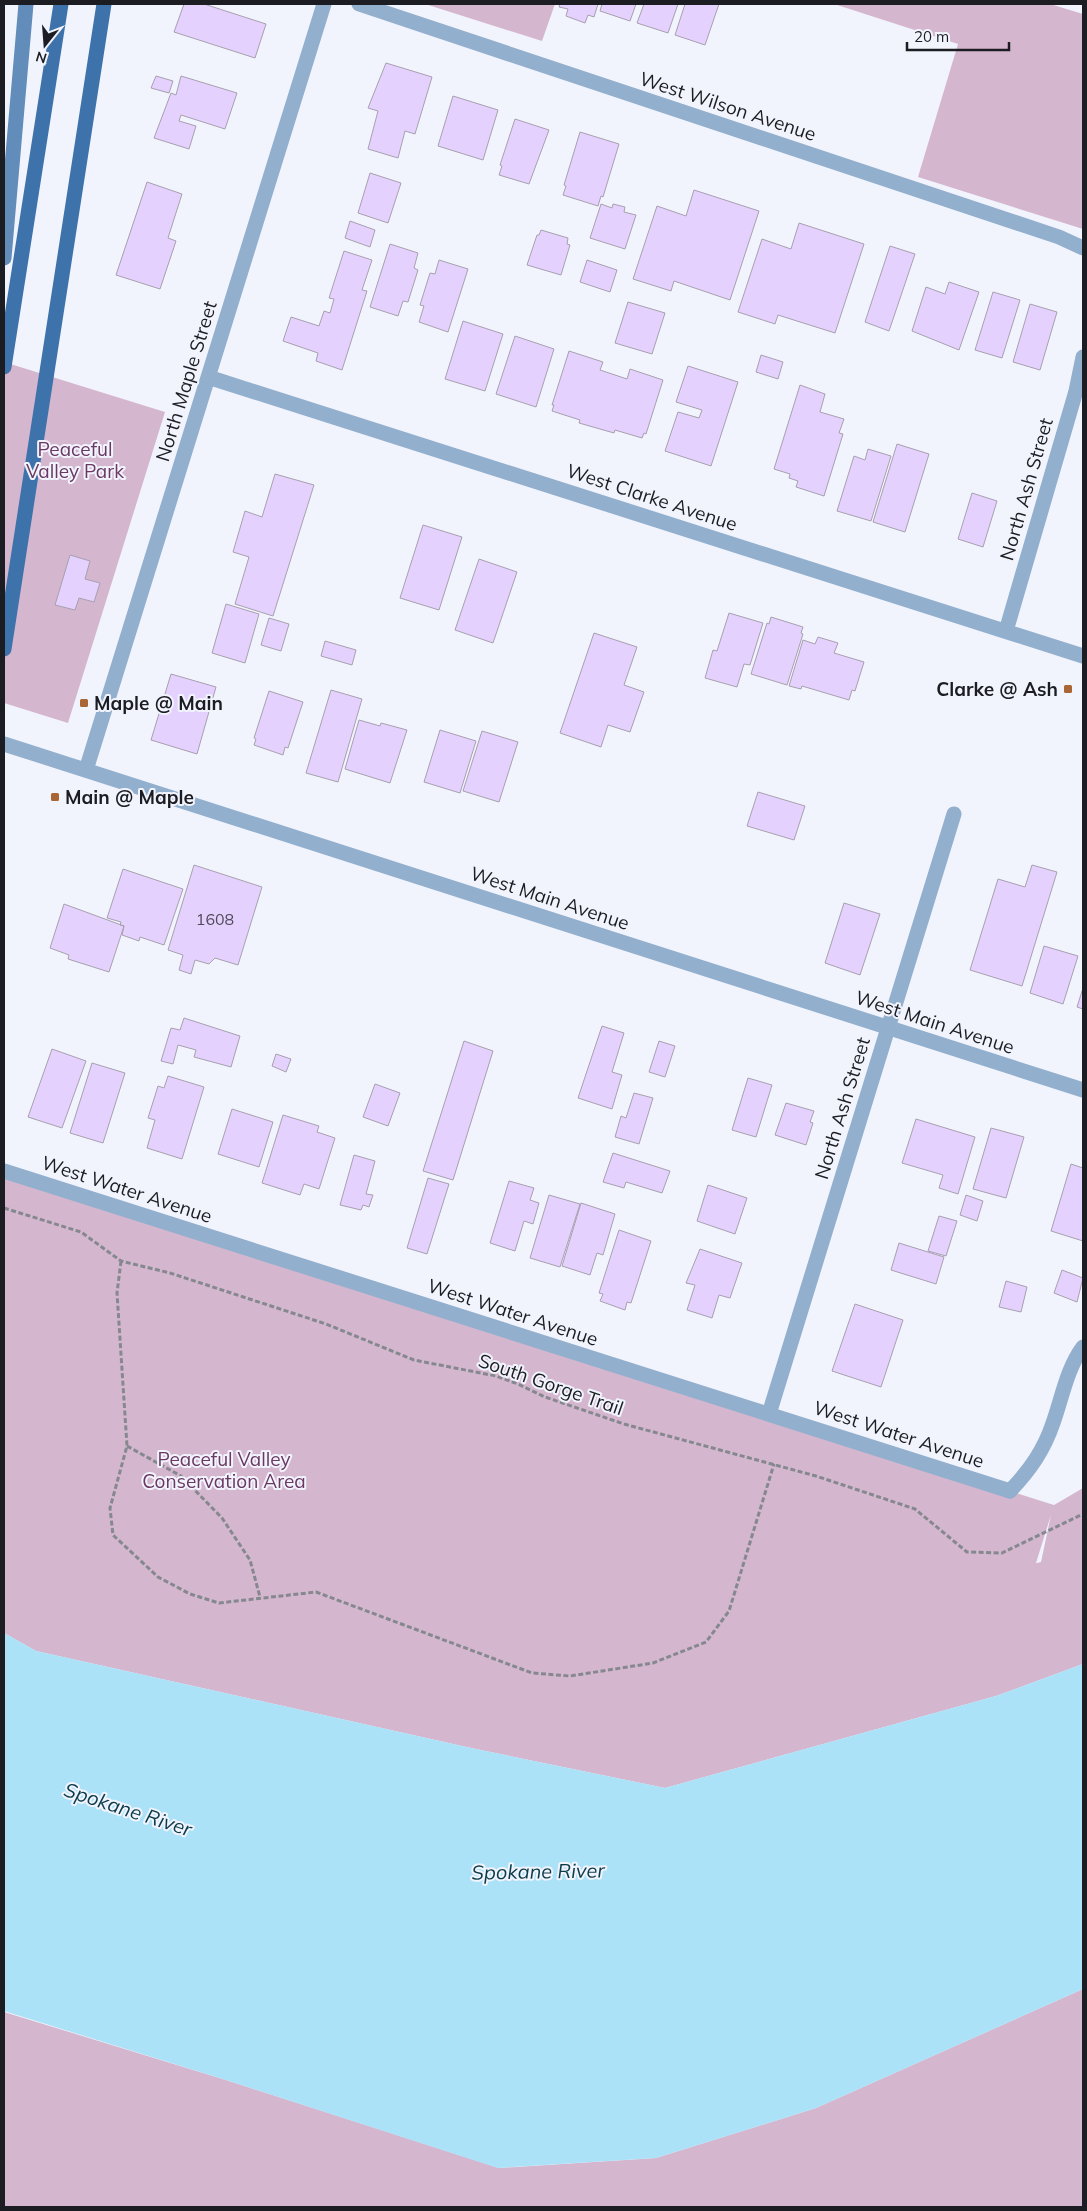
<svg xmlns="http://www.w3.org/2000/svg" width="1087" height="2211" font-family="Mulish,sans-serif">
<rect width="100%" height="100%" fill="#f2f4fd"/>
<path fill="#d4b7ce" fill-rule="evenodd" d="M 425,4 L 555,4 L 542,41 Z
M 834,4 L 1050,4 L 1083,14 L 1083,229 L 918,177 L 958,44 Z
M 4,362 L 165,412 L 68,723 L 4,703 Z
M 4,1171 L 1054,1505 L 1083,1488 L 1083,1664 L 996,1696 L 665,1788 L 471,1748 L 36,1651 L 4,1633 ZM 1051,1515 L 1041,1562 L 1037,1563 L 1036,1563 Z
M 1083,1989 L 1083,2207 L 4,2207 L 4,2012 L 226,2080 L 499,2168 L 656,2158 L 816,2108 Z"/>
<path fill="#abe2f8" d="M 4,1633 L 36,1651 L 471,1748 L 665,1788 L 996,1696 L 1083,1664 L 1083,1989 L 816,2108 L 656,2158 L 498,2168 L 226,2080 L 4,2011 Z"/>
<path fill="#e5d1fd" stroke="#a7a0af" d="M 184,4 L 204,4 L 266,24 L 255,58 L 174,32 Z
M 560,4 L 598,4 L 594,17 L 588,15 L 585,23 L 566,16 L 568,9 L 559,7 Z
M 602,4 L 636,4 L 630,21 L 600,11 Z
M 644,4 L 678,4 L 668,33 L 637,23 Z
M 685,4 L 719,4 L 705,45 L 675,35 Z
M 386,63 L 432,77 L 415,134 L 405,131 L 398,158 L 368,149 L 378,111 L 368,108 Z
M 156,76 L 173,81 L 169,93 L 151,88 Z
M 181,76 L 237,93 L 225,129 L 181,115 L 179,121 L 196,126 L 189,149 L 154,138 L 171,93 L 176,95 Z
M 453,96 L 498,110 L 483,160 L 438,146 Z
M 515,119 L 549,130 L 529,184 L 499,175 L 502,166 L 500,165 Z
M 580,132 L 619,144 L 603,197 L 601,196 L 598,206 L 563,195 L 566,186 L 564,185 Z
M 370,173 L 401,183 L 388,223 L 358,213 Z
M 147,182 L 182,194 L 168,238 L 176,241 L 160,289 L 116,275 Z
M 694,190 L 759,211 L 730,300 L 674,281 L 671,291 L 633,279 L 657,206 L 686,216 Z
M 601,204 L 612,208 L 613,204 L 625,207 L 624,212 L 636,215 L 625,249 L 590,238 Z
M 350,221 L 375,230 L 370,247 L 345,238 Z
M 799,223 L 864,244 L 835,333 L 778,315 L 775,324 L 738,312 L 762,239 L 791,249 Z
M 541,230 L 568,238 L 567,244 L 570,245 L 561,275 L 527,265 L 537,235 L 539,235 Z
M 390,244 L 418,253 L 414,268 L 418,270 L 408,302 L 403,301 L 398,316 L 370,307 Z
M 890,246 L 915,254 L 889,331 L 865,322 Z
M 344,251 L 372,260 L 362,290 L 367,291 L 342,370 L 316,361 L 318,353 L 283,341 L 291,317 L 319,326 L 324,311 L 330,313 L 334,299 L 329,298 Z
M 439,260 L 468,269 L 448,332 L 419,322 L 424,306 L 420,305 L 430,273 L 435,274 Z
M 587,260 L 617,270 L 610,292 L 580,282 Z
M 949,282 L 979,292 L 959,350 L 912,331 L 926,287 L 945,294 Z
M 993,292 L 1020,300 L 1002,358 L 975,350 Z
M 628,302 L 665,313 L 652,354 L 615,343 Z
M 1030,304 L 1057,312 L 1040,370 L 1013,362 Z
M 463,321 L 503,334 L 485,391 L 445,379 Z
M 515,336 L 554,349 L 536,407 L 496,394 Z
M 569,351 L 603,362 L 600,370 L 627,379 L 630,369 L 663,380 L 646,434 L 644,433 L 642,438 L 615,430 L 614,433 L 579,423 L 580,420 L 552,411 L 554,405 L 552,405 Z
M 761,355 L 783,362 L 778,379 L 756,372 Z
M 688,366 L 738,382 L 711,466 L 665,451 L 678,412 L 699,418 L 702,410 L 676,402 Z
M 800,385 L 825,394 L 820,412 L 844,419 L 839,433 L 843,434 L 824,496 L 796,487 L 798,481 L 789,478 L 790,474 L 774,469 Z
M 897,444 L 929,454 L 905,532 L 873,522 Z
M 868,449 L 891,456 L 871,521 L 837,511 L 854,456 L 865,460 Z
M 275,474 L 314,485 L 273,616 L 235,604 L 249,557 L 233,552 L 245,511 L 262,517 Z
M 972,493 L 997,501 L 983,547 L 958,539 Z
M 423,525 L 462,537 L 439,610 L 400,598 Z
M 70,555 L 90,561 L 85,579 L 100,583 L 94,602 L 79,598 L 75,610 L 55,605 Z
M 479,559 L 517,572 L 493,643 L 455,630 Z
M 226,604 L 259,614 L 245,663 L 212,653 Z
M 729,613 L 763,623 L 750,665 L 744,664 L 737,687 L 705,678 L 713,650 L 717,651 Z
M 771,617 L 803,627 L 801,633 L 803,634 L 787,685 L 751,674 L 767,623 L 769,624 Z
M 269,618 L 289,624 L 281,651 L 261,645 Z
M 594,633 L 637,647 L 624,685 L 644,692 L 630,732 L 608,725 L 601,747 L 560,733 Z
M 818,637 L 838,643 L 834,653 L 864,662 L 855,691 L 852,690 L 849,700 L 802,686 L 801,689 L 789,686 L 803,640 L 815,644 Z
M 325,641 L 356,650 L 352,665 L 321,656 Z
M 171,674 L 216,687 L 197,754 L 151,740 Z
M 331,690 L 362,699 L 338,782 L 306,773 Z
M 269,691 L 303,702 L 288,748 L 285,747 L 283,755 L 254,745 L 256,739 L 254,738 Z
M 359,720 L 380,726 L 381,723 L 407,730 L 390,783 L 345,769 Z
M 440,730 L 476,741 L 460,793 L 424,782 Z
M 482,731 L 518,742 L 499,802 L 463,791 Z
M 758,792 L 805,806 L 794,840 L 747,826 Z
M 194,865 L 262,887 L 238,965 L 215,958 L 209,964 L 195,960 L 191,974 L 179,970 L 183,955 L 168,950 Z
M 1032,865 L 1057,872 L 1022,986 L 970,970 L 998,879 L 1025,887 Z
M 123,869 L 183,889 L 164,945 L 140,937 L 139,941 L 122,935 L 124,926 L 120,925 L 121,922 L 107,918 Z
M 844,903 L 880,914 L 860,975 L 825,963 Z
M 64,904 L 124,926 L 109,972 L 68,959 L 69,955 L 50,948 Z
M 1044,946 L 1078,956 L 1063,1004 L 1030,993 Z
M 1083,988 L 1083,1009 L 1077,1007 Z
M 184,1018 L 240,1036 L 231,1067 L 194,1057 L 196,1050 L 178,1045 L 173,1064 L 161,1061 L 171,1028 L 180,1030 Z
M 602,1026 L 624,1033 L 612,1072 L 622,1075 L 612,1109 L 578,1098 Z
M 464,1041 L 493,1051 L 453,1180 L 423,1171 Z
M 659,1041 L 675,1046 L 665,1077 L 649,1072 Z
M 52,1049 L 86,1061 L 62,1128 L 28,1117 Z
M 276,1054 L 291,1059 L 286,1072 L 272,1066 Z
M 92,1063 L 125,1073 L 103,1143 L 70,1133 Z
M 168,1076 L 204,1087 L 182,1159 L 147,1148 L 155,1120 L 148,1118 L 158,1086 L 164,1088 Z
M 748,1078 L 772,1085 L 756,1137 L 732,1130 Z
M 375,1084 L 400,1093 L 388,1126 L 363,1117 Z
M 634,1093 L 653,1098 L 639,1144 L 615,1137 L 621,1116 L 626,1118 Z
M 786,1103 L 814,1111 L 810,1122 L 813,1123 L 806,1145 L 775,1135 Z
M 232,1109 L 273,1122 L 259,1167 L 218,1154 Z
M 283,1115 L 319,1126 L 317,1132 L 335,1138 L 319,1189 L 304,1184 L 300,1195 L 262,1183 Z
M 916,1119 L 975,1137 L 958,1194 L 939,1188 L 943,1175 L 902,1163 Z
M 991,1128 L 1024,1137 L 1006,1198 L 973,1189 Z
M 613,1153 L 670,1171 L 662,1193 L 626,1182 L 624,1188 L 603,1182 Z
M 354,1155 L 375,1161 L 366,1194 L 373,1195 L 369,1207 L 363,1205 L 361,1210 L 340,1205 Z
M 1071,1164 L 1083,1168 L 1083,1241 L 1051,1231 Z
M 428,1178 L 449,1184 L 427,1254 L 407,1248 Z
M 509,1181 L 534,1188 L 530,1200 L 539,1203 L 533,1224 L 524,1221 L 515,1251 L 490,1243 Z
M 708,1185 L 747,1198 L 735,1234 L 697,1221 Z
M 549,1195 L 580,1204 L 560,1267 L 530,1258 Z
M 966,1195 L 983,1201 L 977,1221 L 960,1215 Z
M 581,1203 L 615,1214 L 603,1255 L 597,1253 L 590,1275 L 562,1266 Z
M 939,1216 L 957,1221 L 946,1256 L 928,1251 Z
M 619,1230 L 651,1241 L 631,1303 L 627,1302 L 625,1310 L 600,1301 L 603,1294 L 599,1293 Z
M 899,1243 L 944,1257 L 936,1284 L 891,1270 Z
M 700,1249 L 742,1263 L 730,1298 L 719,1295 L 712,1318 L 687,1310 L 695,1285 L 686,1283 Z
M 1062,1270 L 1083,1278 L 1077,1302 L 1054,1293 Z
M 1006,1281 L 1027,1287 L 1021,1312 L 999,1307 Z
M 855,1304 L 903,1320 L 881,1387 L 832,1371 Z"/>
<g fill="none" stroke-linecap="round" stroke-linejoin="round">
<path stroke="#86888f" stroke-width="3" stroke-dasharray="5 2.5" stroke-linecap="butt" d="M 4,1208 L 81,1232 L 121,1261 L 170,1273 L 326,1324 L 414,1360 L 496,1376 L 518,1384 L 545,1397 L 624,1424 L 816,1476 L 915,1509 L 967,1552 L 1002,1553 L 1083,1514
M 121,1261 L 117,1293 L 127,1446 L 110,1508 L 113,1535 L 158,1577 L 190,1594 L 219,1603 L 316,1592 L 532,1673 L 570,1676 L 653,1663 L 706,1642 L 729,1611 L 774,1464
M 127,1446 L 181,1476 L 222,1518 L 250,1560 L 260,1597"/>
<path stroke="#92afce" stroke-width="15" d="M 1010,1491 C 1030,1470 1044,1450 1053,1423 C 1062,1398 1067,1368 1083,1347"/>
<path stroke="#92afce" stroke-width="15" d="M 359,4 L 1059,237 L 1083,248
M 208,377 L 1083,656
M 1006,631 L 1076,391 L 1083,357
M 4,744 L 1083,1090
M 86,770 L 324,4
M 4,1171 L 1010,1491
M 769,1414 L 954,814"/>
<path stroke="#628cba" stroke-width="15" d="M 4,258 L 26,4"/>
<path stroke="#3d72aa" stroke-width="15" d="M 4,367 L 61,4
M 4,649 L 104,4"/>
</g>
<g fill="#a96634" stroke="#f2f4fd" stroke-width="2">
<rect x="1063" y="684" width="10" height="10" rx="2.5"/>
<rect x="79" y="698" width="10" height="10" rx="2.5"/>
<rect x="50" y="792" width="10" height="10" rx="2.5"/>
</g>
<g text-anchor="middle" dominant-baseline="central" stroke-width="4" stroke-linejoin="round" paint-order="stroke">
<g font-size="16" fill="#4e4a5a">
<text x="215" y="919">1608</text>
</g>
<g font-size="19" fill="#1c1d23" stroke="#f2f4fd">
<text transform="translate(728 106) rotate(18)">West Wilson Avenue</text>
<text transform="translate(186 381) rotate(-73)">North Maple Street</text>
<text transform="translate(1026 489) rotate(-74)">North Ash Street</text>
<text transform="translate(652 497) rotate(18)">West Clarke Avenue</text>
<text transform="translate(550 898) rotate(18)">West Main Avenue</text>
<text transform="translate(935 1022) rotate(18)">West Main Avenue</text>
<text transform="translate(842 1108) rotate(-73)">North Ash Street</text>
<text transform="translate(127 1189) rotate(18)">West Water Avenue</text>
<text transform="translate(513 1312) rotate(18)">West Water Avenue</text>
<text transform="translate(551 1384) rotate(19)">South Gorge Trail</text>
<text transform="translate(899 1434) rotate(18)">West Water Avenue</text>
</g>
<g font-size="19" fill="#6b3863" stroke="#f2f4fd">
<text x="75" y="449">Peaceful<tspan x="75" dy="22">Valley Park</tspan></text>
<text x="224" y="1459">Peaceful Valley<tspan x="224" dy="22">Conservation Area</tspan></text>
</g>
<g font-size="19" font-weight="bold" fill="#1c1d23" stroke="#f2f4fd" text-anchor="start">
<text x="1058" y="689" text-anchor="end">Clarke @ Ash</text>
<text x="94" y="703">Maple @ Main</text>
<text x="65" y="797">Main @ Maple</text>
</g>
<g font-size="20" font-style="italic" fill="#0b3c4b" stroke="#f2f4fd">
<text transform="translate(128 1809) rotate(18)">Spokane River</text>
<text transform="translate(538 1871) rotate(-1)">Spokane River</text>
</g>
</g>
<rect width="1087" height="2211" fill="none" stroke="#1c1d23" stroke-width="10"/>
<g transform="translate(45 45) rotate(197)" stroke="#f2f4fd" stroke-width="4" paint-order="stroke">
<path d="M0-4L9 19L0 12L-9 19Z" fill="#1c1d23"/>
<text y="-8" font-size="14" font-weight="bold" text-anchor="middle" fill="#1c1d23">N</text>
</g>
<path d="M907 42v8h102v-8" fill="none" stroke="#1c1d23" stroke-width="2.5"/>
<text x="914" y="42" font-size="15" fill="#1c1d23" stroke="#f2f4fd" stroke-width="4" paint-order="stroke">20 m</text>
</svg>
